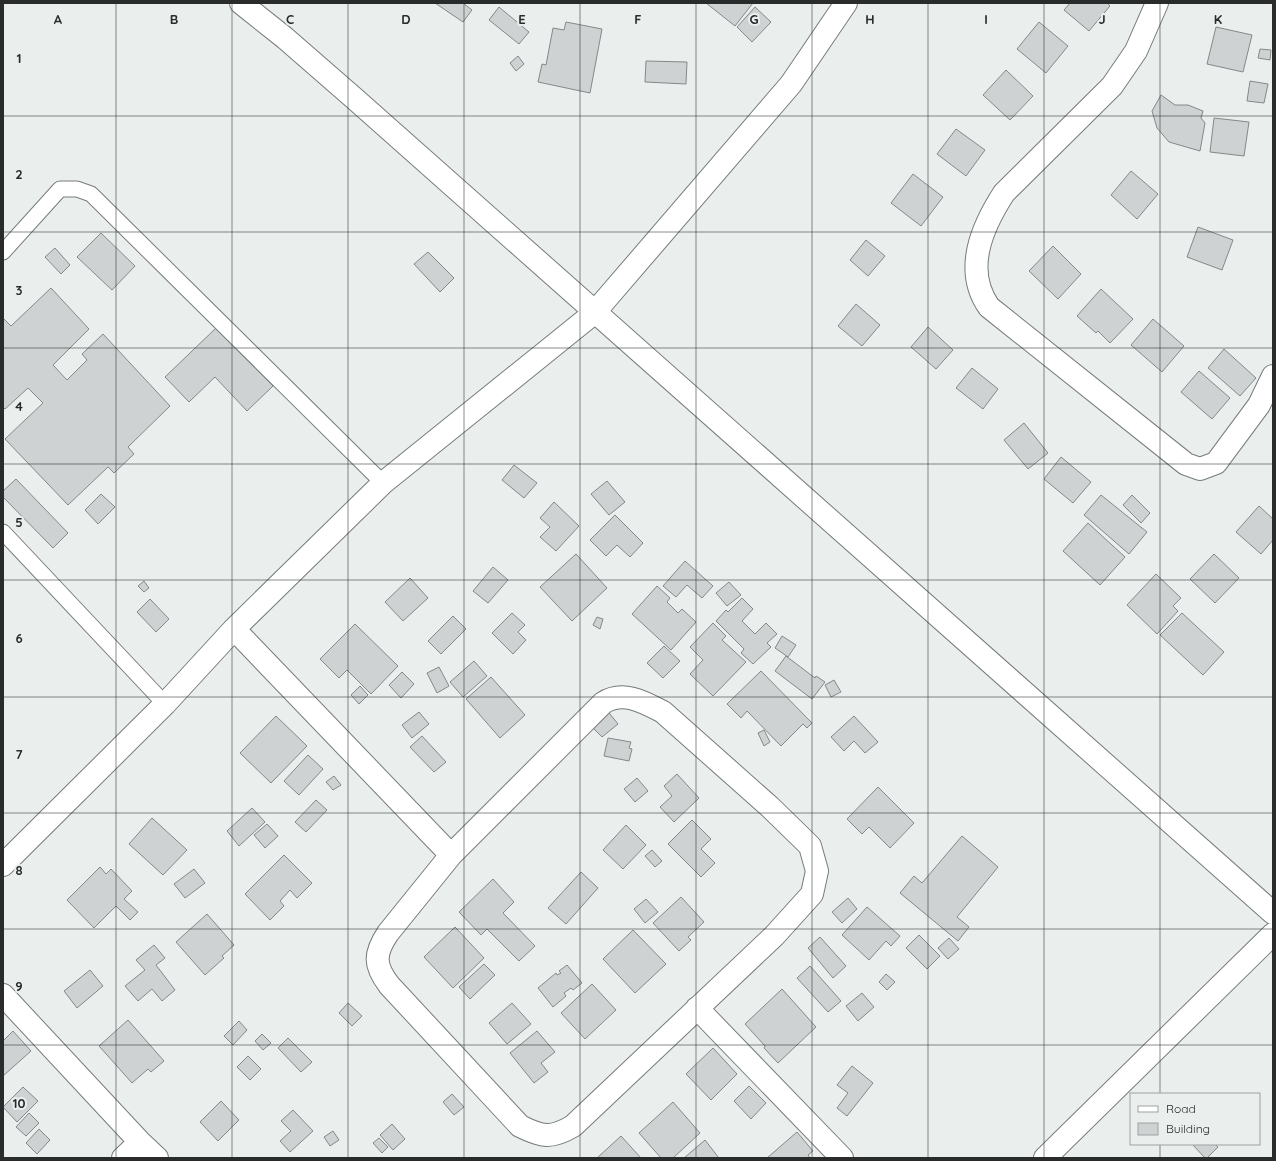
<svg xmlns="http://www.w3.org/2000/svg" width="1276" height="1161" font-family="Quicksand,sans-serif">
<rect width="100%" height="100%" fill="#eaefee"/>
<path fill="#ced2d3" stroke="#848889" d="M 435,3 L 463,3 L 472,10 L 463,22 Z
M 706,3 L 753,3 L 735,26 Z
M 1070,3 L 1107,3 L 1110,6 L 1089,31 L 1064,10 Z
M 499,7 L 529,32 L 519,44 L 489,20 Z
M 755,7 L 771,22 L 752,42 L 737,27 Z
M 566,22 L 602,29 L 590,93 L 538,82 L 542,64 L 546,65 L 553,28 L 564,30 Z
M 1039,22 L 1068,46 L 1046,73 L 1017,49 Z
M 1216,27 L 1252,35 L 1243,72 L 1207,64 Z
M 1260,49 L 1271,50 L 1270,60 L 1258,58 Z
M 518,56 L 524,64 L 516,71 L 510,63 Z
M 646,61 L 687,62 L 686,84 L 645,82 Z
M 1006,70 L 1033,96 L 1010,120 L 983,95 Z
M 1250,81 L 1268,84 L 1264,103 L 1247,101 Z
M 1161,95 L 1175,105 L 1188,105 L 1203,111 L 1201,118 L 1205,123 L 1200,151 L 1169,142 L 1157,128 L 1152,111 Z
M 1214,118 L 1249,122 L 1244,156 L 1210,152 Z
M 956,129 L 985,150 L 966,176 L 937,154 Z
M 1131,171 L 1158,194 L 1137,219 L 1111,195 Z
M 913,174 L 943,197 L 921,226 L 891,203 Z
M 1198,227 L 1233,240 L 1222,270 L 1187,257 Z
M 101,233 L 135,266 L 112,290 L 77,257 Z
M 866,240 L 885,256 L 868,276 L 850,260 Z
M 1053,246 L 1081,274 L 1058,299 L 1029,271 Z
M 55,248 L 70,265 L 61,274 L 45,257 Z
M 428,252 L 454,278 L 440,292 L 414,264 Z
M 51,288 L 89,329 L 53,365 L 67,380 L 87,360 L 82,354 L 103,334 L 170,406 L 128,447 L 134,454 L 114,473 L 108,467 L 68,505 L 5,439 L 43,403 L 28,388 L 5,409 L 3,407 L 3,318 L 11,326 Z
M 1101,289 L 1133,319 L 1110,343 L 1098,331 L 1096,333 L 1077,316 Z
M 856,304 L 880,325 L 862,346 L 838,326 Z
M 1153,319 L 1184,346 L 1162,372 L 1131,345 Z
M 928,327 L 953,350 L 936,369 L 911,347 Z
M 216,328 L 273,386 L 247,411 L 215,377 L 189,402 L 165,377 Z
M 1224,349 L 1256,378 L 1240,396 L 1208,368 Z
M 972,368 L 998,389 L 983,409 L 956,388 Z
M 1199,371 L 1230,398 L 1212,419 L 1181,392 Z
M 1024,423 L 1048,453 L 1028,469 L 1004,440 Z
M 1061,457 L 1091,482 L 1073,503 L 1044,479 Z
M 514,465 L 537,483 L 524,498 L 502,480 Z
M 16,479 L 68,533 L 53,548 L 3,497 L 3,491 Z
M 607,481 L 625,502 L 609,515 L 591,494 Z
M 101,494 L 115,507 L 98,524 L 85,510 Z
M 1101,495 L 1147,532 L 1129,554 L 1084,515 Z
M 1132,495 L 1150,513 L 1141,523 L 1123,505 Z
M 554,502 L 579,526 L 556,551 L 540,537 L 550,527 L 540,518 Z
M 1259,506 L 1273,519 L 1273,540 L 1261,554 L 1236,532 Z
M 615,515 L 643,543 L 630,557 L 617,545 L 606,556 L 590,540 Z
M 1088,523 L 1125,557 L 1100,585 L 1063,551 Z
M 576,554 L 607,588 L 572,621 L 540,587 Z
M 1214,554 L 1239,578 L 1215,603 L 1190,579 Z
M 685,561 L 713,586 L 702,598 L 687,585 L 676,597 L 663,586 Z
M 493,567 L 508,580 L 488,603 L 473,591 Z
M 1156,574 L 1181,598 L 1173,606 L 1178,611 L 1157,634 L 1127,605 Z
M 410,578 L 428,598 L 403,621 L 385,602 Z
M 144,581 L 149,588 L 144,592 L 138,586 Z
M 729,582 L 741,595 L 727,606 L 716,593 Z
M 657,586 L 670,598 L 667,602 L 678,613 L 682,609 L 696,622 L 671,650 L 632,614 Z
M 742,598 L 753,609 L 742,621 L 755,634 L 766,623 L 777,634 L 767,643 L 771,647 L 753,664 L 741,653 L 744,649 L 716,621 L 726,610 L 728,612 Z
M 150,599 L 169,619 L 156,632 L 137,612 Z
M 512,613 L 525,625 L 518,632 L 526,640 L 513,654 L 492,633 Z
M 1182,613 L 1224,652 L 1203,675 L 1160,635 Z
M 453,616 L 466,629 L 441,654 L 428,641 Z
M 597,617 L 603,619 L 600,629 L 593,625 Z
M 713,623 L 726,636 L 722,640 L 746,662 L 713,696 L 690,674 L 703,660 L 690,647 Z
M 355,624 L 398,666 L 371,694 L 347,670 L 339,678 L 320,659 Z
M 782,636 L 796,645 L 788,657 L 775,648 Z
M 664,646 L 680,661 L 663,678 L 647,663 Z
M 786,656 L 815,678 L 816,676 L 825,682 L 812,699 L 775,671 Z
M 474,661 L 487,676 L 463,697 L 450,682 Z
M 439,667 L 449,686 L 437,693 L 427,673 Z
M 761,671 L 812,723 L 807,728 L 803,724 L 781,746 L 747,711 L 741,718 L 727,704 Z
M 402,672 L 414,684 L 401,698 L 389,685 Z
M 491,677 L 525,715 L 500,738 L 466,699 Z
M 834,680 L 841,692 L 831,697 L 825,685 Z
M 360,686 L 368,695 L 359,704 L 351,695 Z
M 606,709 L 618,724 L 602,737 L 589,724 Z
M 419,712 L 429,724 L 412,738 L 402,725 Z
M 276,716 L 307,746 L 271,783 L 240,753 Z
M 854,716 L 878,742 L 865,753 L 854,741 L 844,751 L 831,737 Z
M 764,730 L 770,742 L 764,746 L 758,733 Z
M 422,736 L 446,762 L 434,772 L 410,747 Z
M 608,738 L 631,742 L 629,748 L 632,749 L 629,761 L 604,756 Z
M 308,755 L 323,769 L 299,795 L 284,781 Z
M 677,774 L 699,798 L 674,822 L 660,807 L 672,796 L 664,786 Z
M 334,776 L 341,785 L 333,790 L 326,782 Z
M 637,778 L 648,791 L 635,802 L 624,789 Z
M 878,787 L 914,823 L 890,848 L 869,827 L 862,834 L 847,819 Z
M 316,800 L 327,810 L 306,832 L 295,822 Z
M 252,808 L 265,822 L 239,846 L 227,831 Z
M 152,818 L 187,850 L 163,875 L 129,844 Z
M 692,820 L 711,839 L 701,849 L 715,863 L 701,877 L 668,844 Z
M 267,824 L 278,836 L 265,848 L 254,835 Z
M 626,825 L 646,845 L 623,869 L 603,850 Z
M 962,836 L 998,867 L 957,917 L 969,927 L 958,941 L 900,893 L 914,876 L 922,883 Z
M 652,850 L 662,861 L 655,867 L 645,856 Z
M 284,855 L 312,883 L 297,898 L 290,890 L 280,901 L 284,906 L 270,920 L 245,894 Z
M 100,867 L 106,874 L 111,869 L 132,891 L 124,899 L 138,912 L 130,920 L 116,906 L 94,928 L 67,900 Z
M 194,869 L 205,883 L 185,898 L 174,884 Z
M 581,872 L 598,888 L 566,924 L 548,908 Z
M 493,879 L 514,902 L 503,913 L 535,946 L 519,961 L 487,929 L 481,935 L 459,912 Z
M 681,897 L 704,922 L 688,937 L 691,940 L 679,951 L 653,923 Z
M 848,898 L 857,909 L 842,923 L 832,912 Z
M 646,899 L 658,912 L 645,923 L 634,909 Z
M 867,907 L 900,936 L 891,946 L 886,941 L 869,960 L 842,935 Z
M 207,914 L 234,945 L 222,956 L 224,958 L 205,975 L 176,942 Z
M 455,927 L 484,958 L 453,988 L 424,957 Z
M 633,930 L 666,964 L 635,993 L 603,959 Z
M 919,935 L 940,956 L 927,969 L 906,948 Z
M 820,937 L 846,966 L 833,978 L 808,948 Z
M 949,938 L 959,949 L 948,959 L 938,948 Z
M 154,945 L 165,958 L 156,965 L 175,990 L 162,1001 L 152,989 L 138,1001 L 125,986 L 145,970 L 136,960 Z
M 484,964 L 495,975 L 470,999 L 459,987 Z
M 567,965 L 582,983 L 573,990 L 571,988 L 564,993 L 566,996 L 553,1007 L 538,988 L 556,973 L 557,975 L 561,973 L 559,971 Z
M 810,966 L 841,1001 L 828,1012 L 797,978 Z
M 90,970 L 103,986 L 77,1008 L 64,991 Z
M 886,974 L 895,982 L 887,990 L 879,982 Z
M 592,984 L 616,1010 L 585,1039 L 561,1013 Z
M 782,989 L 816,1027 L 778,1063 L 764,1048 L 765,1046 L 745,1024 Z
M 862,993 L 874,1007 L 858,1021 L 846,1006 Z
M 348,1003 L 362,1016 L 352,1026 L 339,1013 Z
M 512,1003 L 531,1024 L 507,1044 L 489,1023 Z
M 128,1020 L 164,1061 L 151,1072 L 148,1069 L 132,1083 L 99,1046 Z
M 239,1021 L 247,1030 L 233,1045 L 224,1036 Z
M 13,1031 L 31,1051 L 3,1076 L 3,1041 Z
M 537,1031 L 555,1052 L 541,1063 L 548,1072 L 534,1083 L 510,1053 Z
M 262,1034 L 271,1043 L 263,1050 L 255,1041 Z
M 288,1038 L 312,1062 L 301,1072 L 278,1048 Z
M 713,1048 L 737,1074 L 711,1100 L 686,1074 Z
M 248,1056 L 261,1069 L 250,1080 L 237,1067 Z
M 852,1066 L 873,1083 L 847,1116 L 837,1108 L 848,1093 L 837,1085 Z
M 749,1086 L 766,1103 L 751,1119 L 734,1101 Z
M 23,1087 L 38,1101 L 17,1122 L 3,1107 Z
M 452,1094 L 464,1107 L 454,1115 L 443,1102 Z
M 221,1101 L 239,1120 L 218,1141 L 200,1122 Z
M 673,1102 L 700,1133 L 673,1158 L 661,1158 L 639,1133 Z
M 293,1110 L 313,1131 L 290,1152 L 280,1141 L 291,1131 L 281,1121 Z
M 29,1113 L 39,1123 L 26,1136 L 16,1127 Z
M 392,1124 L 405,1139 L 393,1150 L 380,1135 Z
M 39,1129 L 50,1140 L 37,1154 L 26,1143 Z
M 333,1131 L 339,1140 L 330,1146 L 324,1137 Z
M 797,1132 L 813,1151 L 808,1155 L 810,1158 L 767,1158 Z
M 621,1136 L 641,1158 L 597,1158 Z
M 379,1138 L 388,1147 L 382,1153 L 373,1143 Z
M 705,1140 L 719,1158 L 684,1158 Z
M 1192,1144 L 1215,1144 L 1218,1147 L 1207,1158 L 1205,1158 Z"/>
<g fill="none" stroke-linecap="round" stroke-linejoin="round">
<defs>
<path id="service" d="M 3,252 L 60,189 L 77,189 L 91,194 L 383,483
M 3,532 L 165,704"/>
<path id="minor" d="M 1157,3 L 1136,51 L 1112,86 L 1004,193 C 982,227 963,270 989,307 L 1186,464 L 1200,469 L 1216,463 L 1259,405 L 1273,376
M 234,629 L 451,855 L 603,703 C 623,690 644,702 663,712 L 770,807 L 810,846 L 817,871 L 812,894 L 774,936 L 573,1126 C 551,1139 542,1137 520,1126 L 389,985 C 374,965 374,954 388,933 L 451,855
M 3,865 L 165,704 L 234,629 L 383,483 L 594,313 L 791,84 L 846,3
M 3,995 L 140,1142
M 697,1008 L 842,1158
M 123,1158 L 140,1142 L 157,1158
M 1045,1158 L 1273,934"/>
<path id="tertiary" d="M 241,3 L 285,38 L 355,99 L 1273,913"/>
</defs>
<use href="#service" stroke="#777b7b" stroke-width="17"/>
<use href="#minor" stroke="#777b7b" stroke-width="24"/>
<use href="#tertiary" stroke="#777b7b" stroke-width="24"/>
<use href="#service" stroke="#fff" stroke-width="15"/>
<use href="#minor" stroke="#fff" stroke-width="22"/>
<use href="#tertiary" stroke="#fff" stroke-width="22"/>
</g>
<path fill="none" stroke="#2a2b2b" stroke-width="1" stroke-opacity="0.55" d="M 116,3 L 116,1158M 232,3 L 232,1158M 348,3 L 348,1158M 464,3 L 464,1158M 580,3 L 580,1158M 696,3 L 696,1158M 812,3 L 812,1158M 928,3 L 928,1158M 1044,3 L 1044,1158M 1160,3 L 1160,1094M 3,116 L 1273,116M 3,232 L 1273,232M 3,348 L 1273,348M 3,464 L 1273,464M 3,580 L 1273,580M 3,697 L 1273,697M 3,813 L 1273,813M 3,929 L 1273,929M 3,1045 L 1273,1045M 1160,1144 L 1160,1158"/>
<g font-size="13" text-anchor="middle" font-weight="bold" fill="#2a2b2b" stroke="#eaefee" stroke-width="4" stroke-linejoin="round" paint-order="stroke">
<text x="58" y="24">A</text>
<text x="174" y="24">B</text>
<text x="290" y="24">C</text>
<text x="406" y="24">D</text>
<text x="522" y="24">E</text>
<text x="638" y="24">F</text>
<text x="754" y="24">G</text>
<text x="870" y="24">H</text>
<text x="986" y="24">I</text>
<text x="1102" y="24">J</text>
<text x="1218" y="24">K</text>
<text x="19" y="63">1</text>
<text x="19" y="179">2</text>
<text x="19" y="295">3</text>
<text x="19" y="411">4</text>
<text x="19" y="527">5</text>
<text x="19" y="643">6</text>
<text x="19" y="759">7</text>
<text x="19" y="875">8</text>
<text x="19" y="991">9</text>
<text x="19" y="1108">10</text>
</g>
<rect width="1276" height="1161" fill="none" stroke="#2a2b2b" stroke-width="8"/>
<rect x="1130" y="1093" width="130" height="52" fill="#eaefee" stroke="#9da1a0"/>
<rect x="1138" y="1106" width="20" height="6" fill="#ffffff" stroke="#9da1a0"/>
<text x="1166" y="1113" font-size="12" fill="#2a2b2b">Road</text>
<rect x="1138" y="1123" width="20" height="12" fill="#ced2d3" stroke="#9da1a0"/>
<text x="1166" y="1133" font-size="12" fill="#2a2b2b">Building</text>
</svg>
